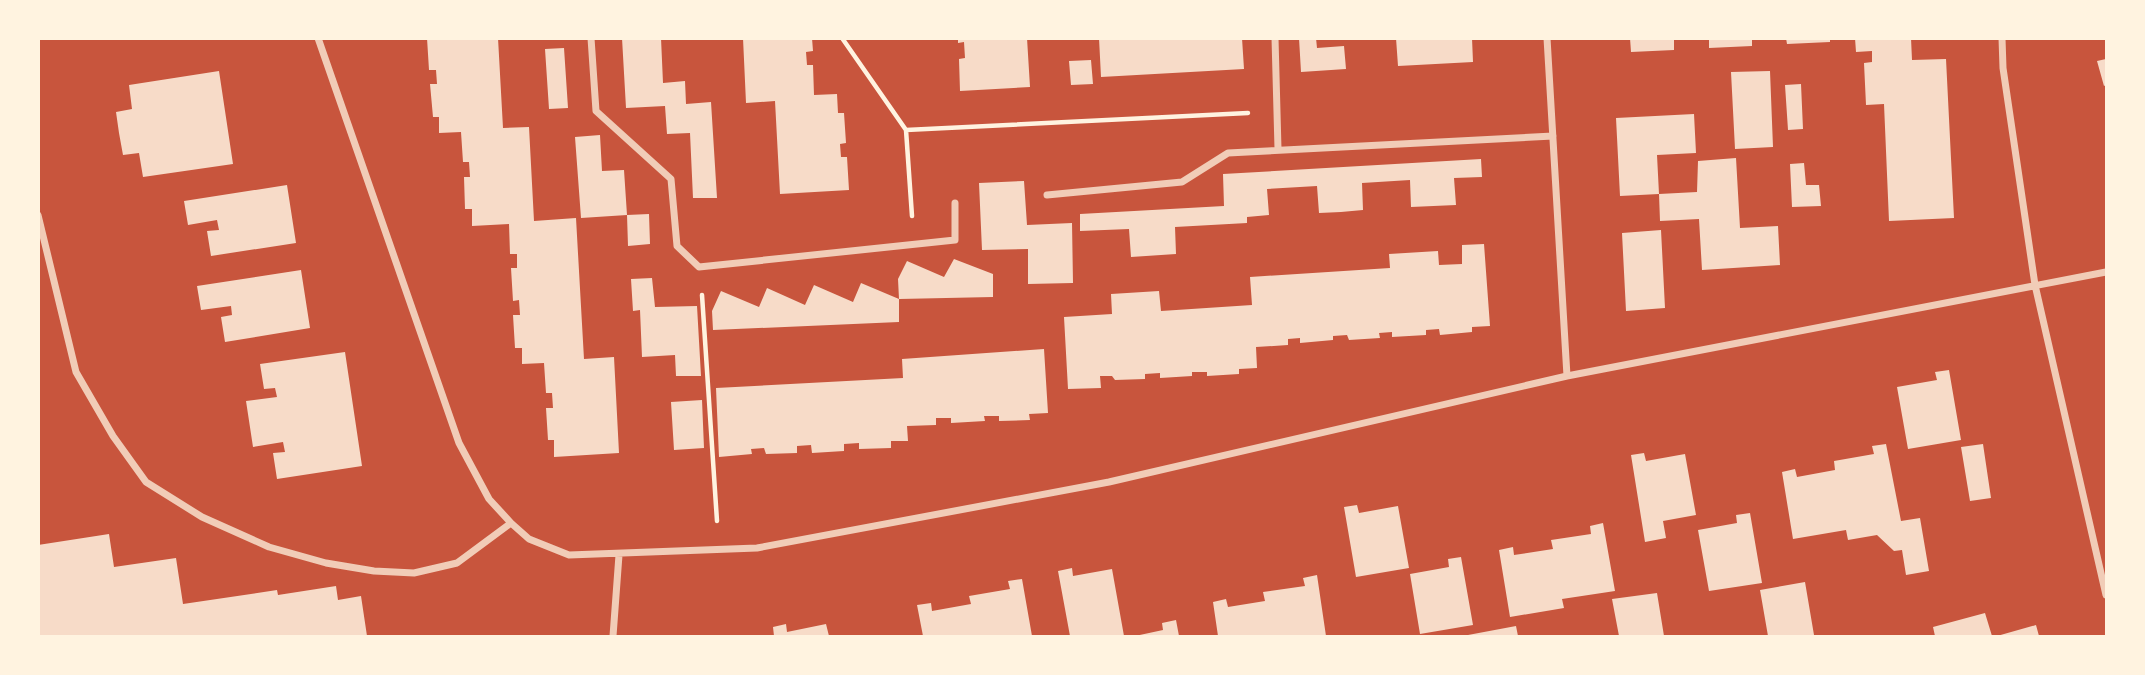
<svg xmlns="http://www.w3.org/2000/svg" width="2145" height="675" font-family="Signika,sans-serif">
<rect width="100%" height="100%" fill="#c8553d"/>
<path fill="#f7dbc8" d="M 427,38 L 498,38 L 503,128 L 529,127 L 534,221 L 576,218 L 584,359 L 614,357 L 619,453 L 554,457 L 554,440 L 548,440 L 546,408 L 553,408 L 552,393 L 546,393 L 544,363 L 522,364 L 522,348 L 515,348 L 513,315 L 520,315 L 519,300 L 513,301 L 511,268 L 517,268 L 517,254 L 510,254 L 509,224 L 472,226 L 472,209 L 465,209 L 464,177 L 470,177 L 469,162 L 463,162 L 461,132 L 439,133 L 439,117 L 433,117 L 430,84 L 437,84 L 436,70 L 429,70 Z
M 622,38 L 661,38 L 663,83 L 685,81 L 686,104 L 711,102 L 717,198 L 693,198 L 690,133 L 667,134 L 665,106 L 626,108 Z
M 743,38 L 812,38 L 813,51 L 806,52 L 807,65 L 813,65 L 814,95 L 837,94 L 838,113 L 844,113 L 846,143 L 840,144 L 841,157 L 847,157 L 849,190 L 780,194 L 775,101 L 746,103 Z
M 958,38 L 1027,38 L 1030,87 L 960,91 L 959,59 L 965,58 L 964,42 L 958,43 Z
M 1099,38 L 1242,38 L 1244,69 L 1101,77 Z
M 1299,38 L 1316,38 L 1317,48 L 1344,46 L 1346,69 L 1301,72 Z
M 1396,38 L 1472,38 L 1473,62 L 1398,66 Z
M 1630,38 L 1674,38 L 1674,50 L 1631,52 Z
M 1709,38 L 1752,38 L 1752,46 L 1709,48 Z
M 1786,38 L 1830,38 L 1830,42 L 1787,44 Z
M 1855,38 L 1911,38 L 1912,60 L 1946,59 L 1954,218 L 1889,221 L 1884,104 L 1866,105 L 1864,63 L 1872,62 L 1872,51 L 1856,52 Z
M 564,48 L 568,108 L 549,109 L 545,49 Z
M 2106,59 L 2106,85 L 2104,86 L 2097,61 Z
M 1091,60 L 1093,84 L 1071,85 L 1069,61 Z
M 219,71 L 233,164 L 143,177 L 139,153 L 123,155 L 119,133 L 116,112 L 132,109 L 129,85 Z
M 1770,71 L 1773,147 L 1735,149 L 1731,72 Z
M 1801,84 L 1803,129 L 1788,130 L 1785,85 Z
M 1694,114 L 1696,153 L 1657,155 L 1659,194 L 1697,192 L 1698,161 L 1736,158 L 1740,228 L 1778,226 L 1780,265 L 1702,270 L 1699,219 L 1660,221 L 1659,194 L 1620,196 L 1616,118 Z
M 600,135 L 602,171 L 624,170 L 627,215 L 581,218 L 575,137 Z
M 1481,159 L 1482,177 L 1454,178 L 1456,205 L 1411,207 L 1410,180 L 1362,183 L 1363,210 L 1341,212 L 1319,213 L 1317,186 L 1267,189 L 1269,215 L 1247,217 L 1247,223 L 1175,227 L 1176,254 L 1131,257 L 1129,229 L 1080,231 L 1080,214 L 1224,206 L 1223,174 Z
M 1804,163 L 1806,185 L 1819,185 L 1821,206 L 1792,207 L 1790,164 Z
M 1024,181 L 1027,225 L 1072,223 L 1073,283 L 1028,284 L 1028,249 L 982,250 L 979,183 Z
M 287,185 L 296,243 L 211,256 L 207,231 L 219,230 L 217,220 L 188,225 L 184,201 Z
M 649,214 L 650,244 L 628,246 L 627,215 Z
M 1661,230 L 1665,308 L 1626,311 L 1622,233 Z
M 1484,244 L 1490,326 L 1472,327 L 1472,332 L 1440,335 L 1439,329 L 1426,330 L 1426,335 L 1392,337 L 1392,332 L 1379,333 L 1380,338 L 1349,340 L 1347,335 L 1333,336 L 1333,340 L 1300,343 L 1300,338 L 1288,339 L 1288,345 L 1256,347 L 1257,368 L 1239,369 L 1239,374 L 1207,376 L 1207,372 L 1192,372 L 1192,376 L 1160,378 L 1160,373 L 1145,374 L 1145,379 L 1115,380 L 1112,376 L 1100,376 L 1101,388 L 1068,389 L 1064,317 L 1112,314 L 1111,294 L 1159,291 L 1161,311 L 1252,305 L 1250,277 L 1390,268 L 1389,254 L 1438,251 L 1439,265 L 1462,264 L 1462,245 Z
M 954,259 L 993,274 L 993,297 L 899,299 L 898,279 L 907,261 L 944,277 Z
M 301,270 L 310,328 L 225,342 L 221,317 L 232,315 L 231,306 L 201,310 L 197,286 Z
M 652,278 L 655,307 L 697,306 L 701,376 L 676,376 L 675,355 L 642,357 L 640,310 L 633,311 L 631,279 Z
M 861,283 L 899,299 L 899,322 L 713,330 L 712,311 L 721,291 L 759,307 L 767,288 L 805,305 L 814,285 L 853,302 Z
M 1044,349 L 1048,413 L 1029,414 L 1030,420 L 999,421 L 999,416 L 984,416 L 985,421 L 951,423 L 951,418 L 936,418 L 936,425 L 907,426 L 908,441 L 891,441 L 891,448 L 859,449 L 859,443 L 844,444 L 844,451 L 812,453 L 811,445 L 797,446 L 797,453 L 766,454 L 764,448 L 751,449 L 752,454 L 719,457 L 716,388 L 903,378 L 902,359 Z
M 345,352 L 362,466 L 277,479 L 273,453 L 285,452 L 283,442 L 253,447 L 246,401 L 277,397 L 275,388 L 264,389 L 260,364 Z
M 1949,370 L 1961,440 L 1908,449 L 1897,387 L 1937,380 L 1935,372 Z
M 702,400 L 704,448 L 674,450 L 671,402 Z
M 1886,444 L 1901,521 L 1920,518 L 1929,571 L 1906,575 L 1902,550 L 1894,551 L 1877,535 L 1848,540 L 1846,530 L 1793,539 L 1782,472 L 1795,469 L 1797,477 L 1835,470 L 1834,461 L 1874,454 L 1872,446 Z
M 1983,444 L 1991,498 L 1970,501 L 1961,447 Z
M 1644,453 L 1646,461 L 1685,454 L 1696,515 L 1663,521 L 1666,538 L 1645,542 L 1631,455 Z
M 1357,505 L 1359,513 L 1398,506 L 1409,568 L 1356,577 L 1344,507 Z
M 1750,513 L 1762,583 L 1709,591 L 1698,530 L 1737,523 L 1736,515 Z
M 1603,523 L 1615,591 L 1562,599 L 1564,608 L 1510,617 L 1499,550 L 1513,547 L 1514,555 L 1553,549 L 1551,540 L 1591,534 L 1590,526 Z
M 109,534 L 114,567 L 176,558 L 183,604 L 277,590 L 278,595 L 336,586 L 338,600 L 361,596 L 367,636 L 38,636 L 38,545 Z
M 1461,557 L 1473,625 L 1420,634 L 1410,574 L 1449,567 L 1448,559 Z
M 1072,568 L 1073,576 L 1112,569 L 1124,636 L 1070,636 L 1058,571 Z
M 1317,575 L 1326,636 L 1218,636 L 1213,602 L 1226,599 L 1228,607 L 1265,601 L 1263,592 L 1305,586 L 1303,578 Z
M 1022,579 L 1032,636 L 923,636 L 917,605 L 931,603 L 932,611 L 971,604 L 969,596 L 1010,589 L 1008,581 Z
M 1805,582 L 1814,635 L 1768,636 L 1760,590 Z
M 1657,593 L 1664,636 L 1619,636 L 1612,599 Z
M 1985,613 L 1992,636 L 1935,636 L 1933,627 Z
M 1176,620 L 1179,636 L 1135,636 L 1163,630 L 1162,623 Z
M 786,624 L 787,632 L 826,624 L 829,636 L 774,636 L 773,627 Z
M 2036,625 L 2039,636 L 1997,636 Z
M 1516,626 L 1518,636 L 1468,636 L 1468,635 Z"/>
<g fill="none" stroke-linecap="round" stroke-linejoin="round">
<path stroke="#fff3e0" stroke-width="4.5" d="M 842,38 L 906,130
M 912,216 L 906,130 L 1248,113
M 702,295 L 717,521"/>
<path stroke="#f1ccb7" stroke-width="7" d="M 318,38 L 459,443 L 489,499 L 511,523 L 529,539 L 569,555 L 757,548 L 1109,482 L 1567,376 L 2106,272
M 591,38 L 596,111 L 671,179 L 677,246 L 699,267 L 955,240 L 955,203
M 1275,38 L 1278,149
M 1547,38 L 1567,376
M 2002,38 L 2003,68 L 2035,285 L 2106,595
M 1047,195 L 1182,182 L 1228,153 L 1553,136
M 38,215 L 76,372 L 113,436 L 146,482 L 202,517 L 269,547 L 326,563 L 374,571 L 414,573 L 457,563 L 511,523
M 613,636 L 619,555"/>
</g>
<rect width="2145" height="675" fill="none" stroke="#fff3e0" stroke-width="80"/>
</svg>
